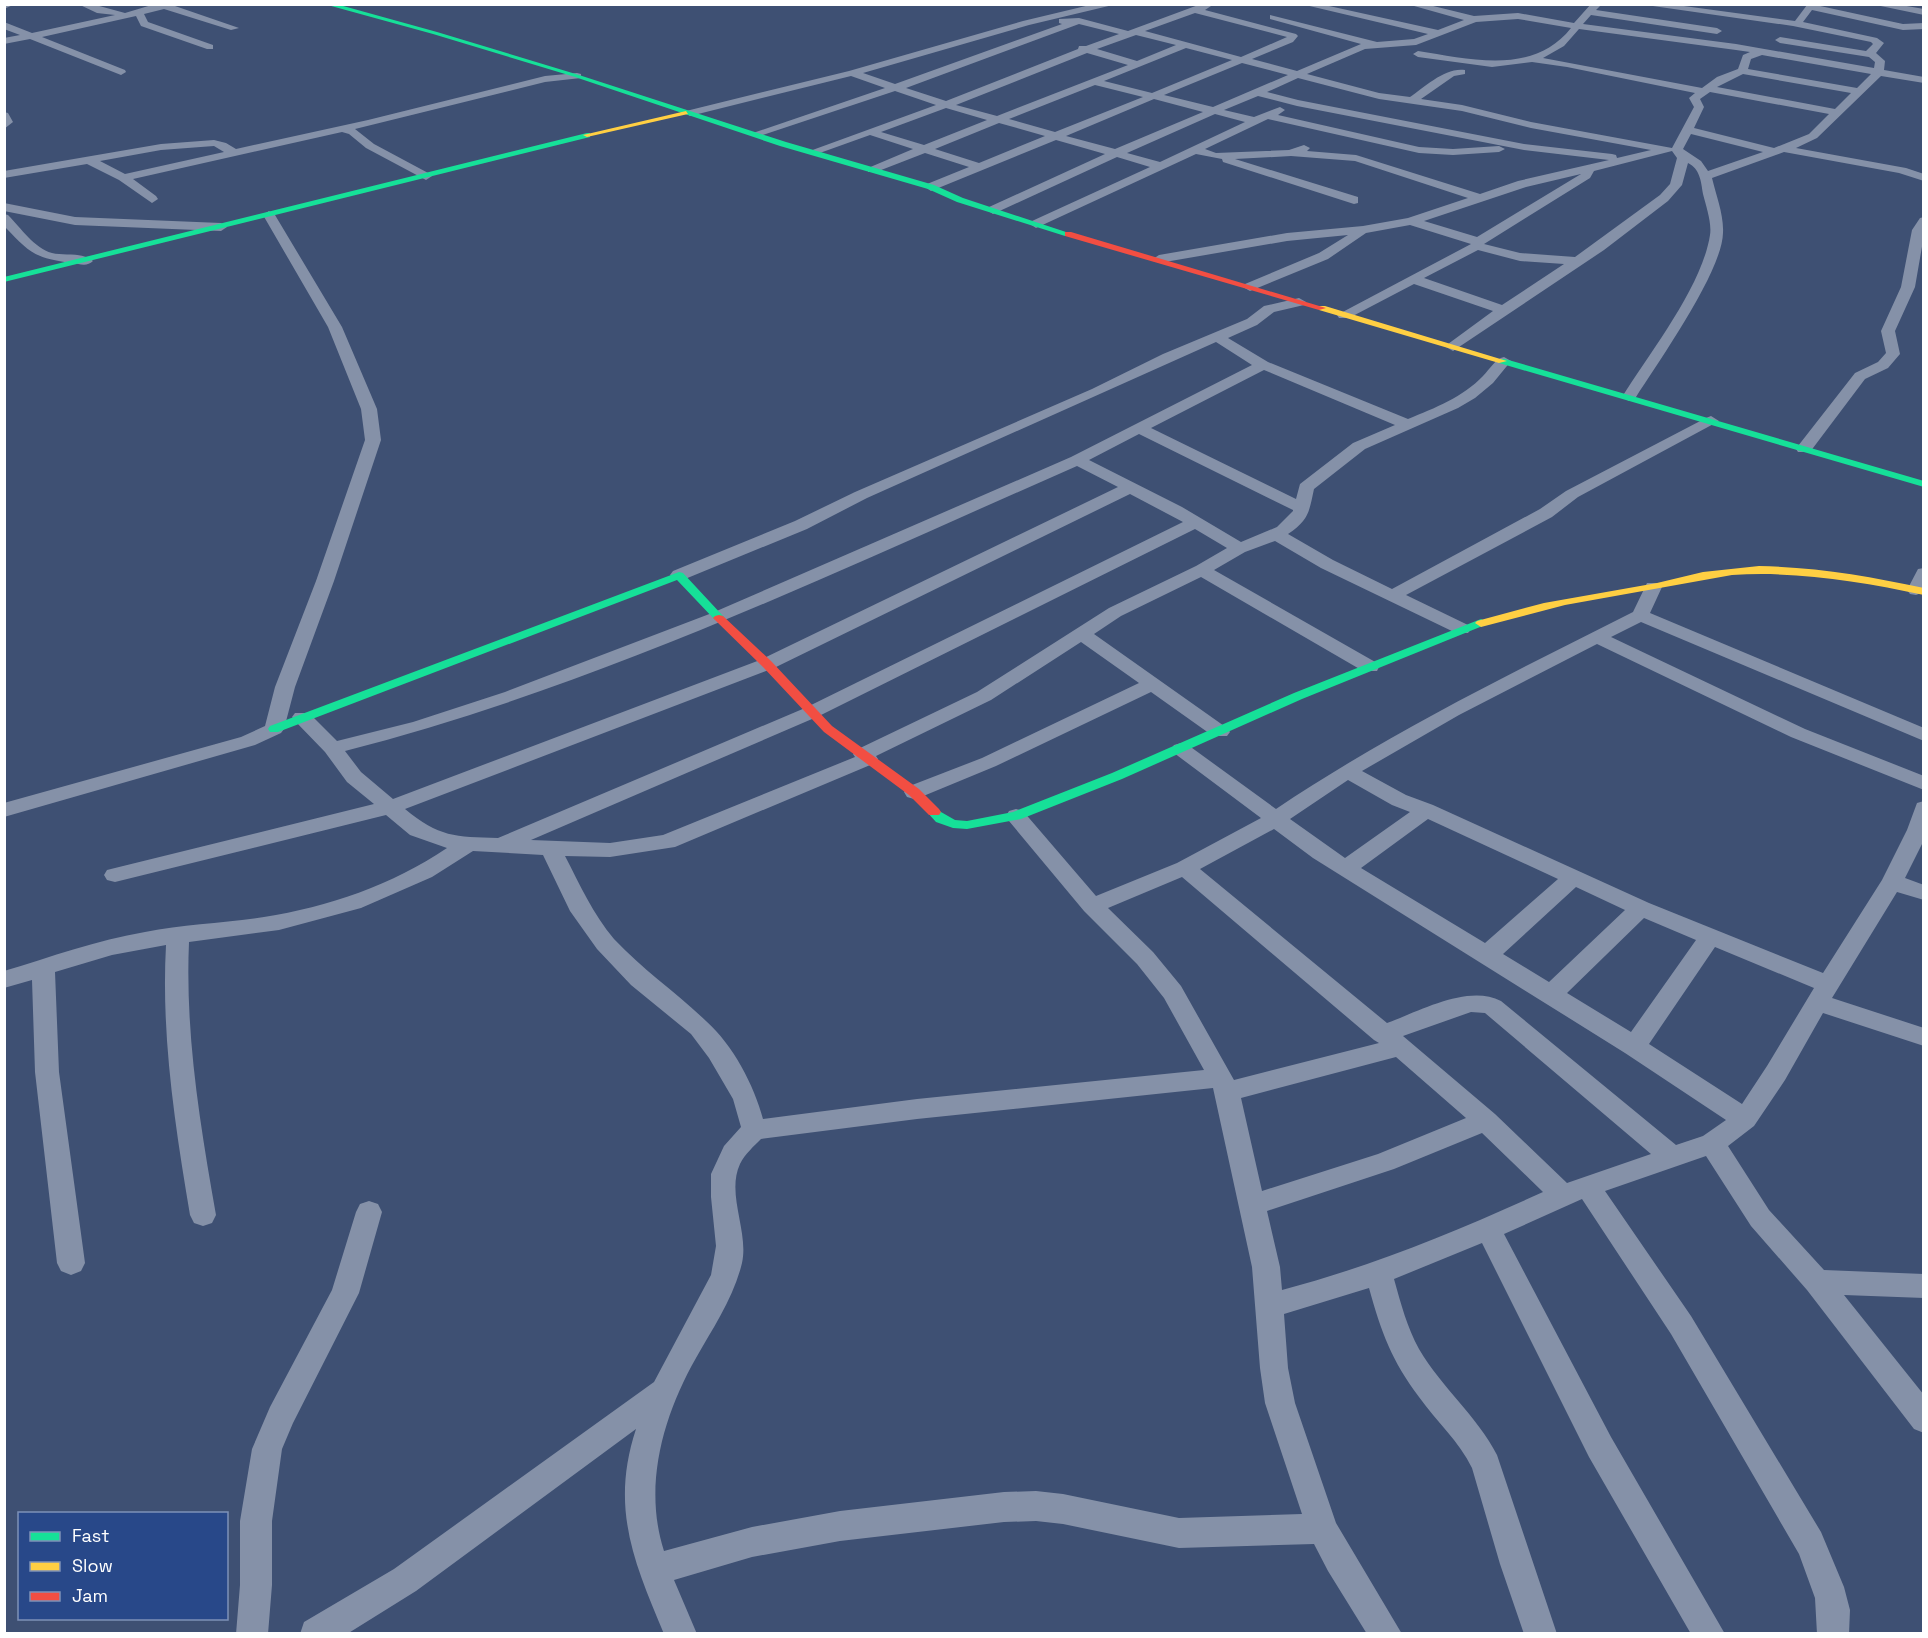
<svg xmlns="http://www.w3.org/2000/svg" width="1928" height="1638" font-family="'Space Grotesk',sans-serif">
<rect width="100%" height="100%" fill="#3e5073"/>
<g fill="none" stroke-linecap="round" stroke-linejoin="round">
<path fill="#8591a8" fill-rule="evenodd" d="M 4,4 L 15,4 L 4,9 Z
M 78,4 L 92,4 L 125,13 L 155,4 L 176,4 L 175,6 L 239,28 L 231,30 L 164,9 L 144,14 L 148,22 L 213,45 L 213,49 L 207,49 L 141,26 L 136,16 L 42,37 L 125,70 L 126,72 L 121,75 L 30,39 L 4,44 L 4,38 L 20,35 L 4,29 L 4,22 L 32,33 L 115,15 L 97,13 Z
M 1094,4 L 1117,4 L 1029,25 L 863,73 L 895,84 L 1062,24 L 1059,23 L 1059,19 L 1079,18 L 1128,31 L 1201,4 L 1211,6 L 1205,10 L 1296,34 L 1298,36 L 1293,42 L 1252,59 L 1297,71 L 1361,44 L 1270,19 L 1270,15 L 1377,42 L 1414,39 L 1428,34 L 1301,4 L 1320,4 L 1438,30 L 1464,20 L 1407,4 L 1425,4 L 1474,16 L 1518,13 L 1574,23 L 1591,4 L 1602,4 L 1596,10 L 1717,28 L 1722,31 L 1717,34 L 1591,15 L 1583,24 L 1736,44 L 1874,68 L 1875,62 L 1869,57 L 1780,43 L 1775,40 L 1780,37 L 1866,51 L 1873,44 L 1871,42 L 1793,26 L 1639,4 L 1669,4 L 1795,21 L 1807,5 L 1811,4 L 1903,24 L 1924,23 L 1924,29 L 1903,30 L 1812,10 L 1803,22 L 1877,38 L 1884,43 L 1876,53 L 1885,61 L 1884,70 L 1924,77 L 1924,83 L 1881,76 L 1817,138 L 1796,148 L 1906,168 L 1924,174 L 1924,181 L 1899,173 L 1784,152 L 1712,178 C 1716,195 1724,215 1723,233 C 1722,272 1659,361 1636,397 L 1629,401 L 1622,397 C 1650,352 1702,287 1710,235 C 1712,223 1706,206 1703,194 C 1701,181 1700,169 1688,163 L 1682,185 L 1668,201 L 1604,250 L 1453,351 L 1446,347 L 1448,344 L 1493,311 L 1414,284 L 1349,318 L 1339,318 L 1337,315 L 1471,244 L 1410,225 L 1366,233 L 1328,259 L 1250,291 L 1243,287 L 1245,284 L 1319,253 L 1348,235 L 1287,241 L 1159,263 L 1153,259 L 1159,255 L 1287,233 L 1363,226 L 1408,218 L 1468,198 L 1355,161 L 1291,156 L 1235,159 L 1358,197 L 1358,203 L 1354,204 L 1223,162 L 1222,159 L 1196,154 L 1036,228 L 1030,224 L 1032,221 L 1150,167 L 1117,157 L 993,214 L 987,210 L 989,207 L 1105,154 L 1056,140 L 931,191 L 925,187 L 927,184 L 969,167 L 925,153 L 876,172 L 868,172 L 868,168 L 913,149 L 870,135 L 817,154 L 813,155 L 807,152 L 936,105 L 895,91 L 760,136 L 756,137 L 750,134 L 885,88 L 851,76 L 690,116 L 685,113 L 686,111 L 849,71 L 1023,21 ZM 1195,13 L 1287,37 L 1241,57 L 1145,31 ZM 1518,19 L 1571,28 C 1533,76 1470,59 1418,51 L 1413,54 L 1418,57 L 1492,67 L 1532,62 L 1567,67 L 1695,93 L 1689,98 L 1694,107 L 1672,148 L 1531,122 L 1462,105 L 1421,99 L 1454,76 L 1465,74 L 1465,70 C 1445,67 1425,87 1410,97 L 1379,93 L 1307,74 L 1365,49 L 1416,45 L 1476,22 ZM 1079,24 L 1119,34 L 1086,46 L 1079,46 L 1078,49 L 946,101 L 906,88 ZM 1579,29 L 1736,50 L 1750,52 L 1743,55 L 1738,69 L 1717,77 L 1702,88 L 1543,58 L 1564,46 ZM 1136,35 L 1176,45 L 1137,61 L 1097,49 ZM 1186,48 L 1232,60 L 1152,93 L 1104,81 ZM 1087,53 L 1128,65 L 997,116 L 956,105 ZM 1762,55 L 1871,74 L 1857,88 L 1748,69 L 1751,59 ZM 1242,63 L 1288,75 L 1213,107 L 1164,95 ZM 1743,74 L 1851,93 L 1835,109 L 1717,87 ZM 1298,78 L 1379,99 L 1462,111 L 1531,128 L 1651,150 L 1617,158 L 1616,155 L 1612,154 L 1524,144 L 1298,100 L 1267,92 ZM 1095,85 L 1143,97 L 1055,132 L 1009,119 ZM 1710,92 L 1829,114 L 1809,134 L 1774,148 L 1694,128 L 1704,107 L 1700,99 ZM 1258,96 L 1297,106 L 1524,150 L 1609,160 L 1518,181 L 1480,194 L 1356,155 L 1307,151 L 1310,148 L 1304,145 L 1289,150 L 1216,153 L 1205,149 L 1268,119 L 1419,153 L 1453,155 L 1499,152 L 1505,149 L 1499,146 L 1453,149 L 1419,147 L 1278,115 L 1285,110 L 1280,107 L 1254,117 L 1224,110 ZM 1154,99 L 1203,112 L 1115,149 L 1066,136 ZM 946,108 L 987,120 L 924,145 L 881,132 ZM 1215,114 L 1245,122 L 1160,162 L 1127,153 ZM 999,123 L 1045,136 L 979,163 L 935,149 ZM 1691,134 L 1763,152 L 1708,171 L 1701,161 L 1683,149 ZM 1672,151 L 1677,158 L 1670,184 L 1660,195 L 1575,257 L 1520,253 L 1484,244 L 1590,178 L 1594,171 ZM 1581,174 L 1477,237 L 1424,221 L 1526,187 ZM 1478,250 L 1520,261 L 1564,264 L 1502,305 L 1424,278 Z
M 1871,4 L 1895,4 L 1924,9 L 1924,15 Z
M 577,73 L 581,74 L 581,78 L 545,82 L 355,129 L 374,144 L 430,174 L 432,176 L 426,180 L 366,148 L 349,134 L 342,132 L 133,179 L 156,196 L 158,199 L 152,203 L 119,180 L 87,164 L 4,178 L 4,171 L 161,144 L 214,140 L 226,143 L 236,149 L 368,120 L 545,76 ZM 214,146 L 224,152 L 125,174 L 100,161 L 161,150 Z
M 4,112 L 8,113 L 13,122 L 4,129 Z
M 4,203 L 75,217 L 221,223 L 227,227 L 221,231 L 75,225 L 4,211 Z
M 269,211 L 275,215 L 342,327 L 377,409 L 381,440 L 334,581 L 295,687 L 284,729 L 281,733 L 255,745 L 4,817 L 4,803 L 241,737 L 265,726 L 275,687 L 316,581 L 365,440 L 361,409 L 328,327 L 263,215 Z
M 4,214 L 8,215 C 21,228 34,248 52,253 C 64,256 84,252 93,261 C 87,267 80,264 72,263 C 34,258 30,253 4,226 Z
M 1924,217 L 1924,235 L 1915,287 L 1895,331 L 1900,354 L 1888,368 L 1865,379 L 1810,452 L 1798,452 L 1796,449 L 1798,446 L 1855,373 L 1878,362 L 1886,353 L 1881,331 L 1901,287 L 1912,230 L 1920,218 Z
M 1299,298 L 1306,302 L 1304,305 L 1274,312 L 1257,325 L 1228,338 L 1268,362 L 1408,419 C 1435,408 1463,397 1483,376 C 1490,369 1495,359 1504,357 L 1511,361 L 1493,383 L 1475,398 L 1458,408 L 1365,449 L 1314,489 C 1309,512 1309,520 1288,534 L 1333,560 L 1392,589 L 1540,509 L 1566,491 L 1706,418 L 1711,416 L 1719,421 L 1578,497 L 1552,517 L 1406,595 L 1468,625 L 1471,629 L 1468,633 L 1456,633 L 1321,568 L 1275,541 L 1245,552 L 1214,570 L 1377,663 L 1379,667 L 1377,671 L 1363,671 L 1201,577 L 1121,616 L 1094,634 L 1227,728 L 1230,732 L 1227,736 L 1213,736 L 1151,692 L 996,766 L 921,797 L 914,799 L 907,797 L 904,792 L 907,787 L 982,758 L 1139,683 L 1081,642 L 991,700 L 876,756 L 878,759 L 875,763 L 675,847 L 610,857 L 565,856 C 580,885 593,914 614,939 C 643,970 676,992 706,1021 C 733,1045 754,1085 763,1119 L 917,1099 L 1204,1070 L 1164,998 L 1137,964 L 1084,911 L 1009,821 L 1006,816 L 1009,811 L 1016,809 L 1023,811 L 1096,896 L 1177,863 L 1261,818 L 1174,753 L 1171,749 L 1174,745 L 1181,743 L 1188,745 L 1276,809 C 1389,733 1512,673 1633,612 L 1647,583 L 1659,583 L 1662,587 L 1650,613 L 1924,728 L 1924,741 L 1641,622 L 1611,637 L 1805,729 L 1924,776 L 1924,790 L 1791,737 L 1597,644 L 1459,715 L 1362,771 L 1406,795 L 1433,805 L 1649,903 L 1823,973 L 1882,880 L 1907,830 L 1917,803 L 1924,801 L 1924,840 L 1905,878 L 1924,885 L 1924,900 L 1897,892 L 1832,998 L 1924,1028 L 1924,1046 L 1823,1013 L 1785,1080 L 1754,1126 L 1728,1146 L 1769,1210 L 1824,1270 L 1924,1274 L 1924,1298 L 1844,1295 L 1924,1395 L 1924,1433 L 1914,1429 L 1807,1290 L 1751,1226 L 1706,1156 L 1605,1191 L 1691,1316 L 1821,1532 L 1844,1587 L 1850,1610 L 1849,1634 L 1817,1634 L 1815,1598 L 1799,1554 L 1671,1334 L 1582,1199 L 1504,1234 L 1611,1437 L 1725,1634 L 1691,1634 L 1589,1457 L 1482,1243 L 1394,1279 C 1401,1304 1407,1327 1419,1349 C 1442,1388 1477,1416 1497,1455 L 1557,1634 L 1524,1634 L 1500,1564 L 1472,1468 C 1459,1441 1436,1421 1419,1397 C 1392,1361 1381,1332 1369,1288 L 1284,1314 L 1288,1368 L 1295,1403 L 1336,1523 L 1402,1634 L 1367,1634 L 1328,1571 L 1314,1544 L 1179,1548 L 1063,1524 L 1036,1521 L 1004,1522 L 840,1541 L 752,1557 L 674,1580 L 697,1634 L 664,1634 C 634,1562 610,1508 636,1429 L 416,1591 L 347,1634 L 300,1634 L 304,1622 L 394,1569 L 654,1382 L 711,1275 L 716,1246 L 711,1197 L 711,1174 L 724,1146 L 741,1127 L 733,1099 L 709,1058 L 691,1034 L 631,985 L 597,949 L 570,911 L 543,855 L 473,851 L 432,877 L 361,908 L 279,930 L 189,942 C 185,1034 200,1124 216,1215 L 212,1223 L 203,1226 L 194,1223 L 190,1215 C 175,1125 161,1036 166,945 L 112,955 L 55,972 L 59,1072 L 85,1263 L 81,1271 L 71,1275 L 61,1271 L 57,1263 L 35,1072 L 32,980 L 4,988 L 4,971 C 51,957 97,940 145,932 C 184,924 224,923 264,917 C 328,907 392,885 447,848 L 410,835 L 386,815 L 115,882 L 107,880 L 104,875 L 107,870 L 115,868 L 374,804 L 347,782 L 325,752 L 295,721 L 292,717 L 295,713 L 309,713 L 337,741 L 413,722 L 505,692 L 712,613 L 1071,457 L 1252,365 L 1216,342 L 867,498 L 807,529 L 685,579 L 673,579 L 670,575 L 673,571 L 795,521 L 855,492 L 1092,389 L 1163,354 L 1247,319 L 1264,306 ZM 1264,370 L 1395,425 L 1353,443 L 1300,484 L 1296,499 L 1151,428 ZM 1139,434 L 1293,510 L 1293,511 L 1277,527 L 1241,542 L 1182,507 L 1089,460 ZM 1077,466 L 1118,487 L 760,660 L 393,799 L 361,772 L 345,751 C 599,686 837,571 1077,466 ZM 1130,494 L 1183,522 L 805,708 L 498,838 C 455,837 439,837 405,809 L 774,668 ZM 1195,529 L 1227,548 L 1196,566 L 1109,608 L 977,692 L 856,750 L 853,754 L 855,757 L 663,835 L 610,843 L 531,840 L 819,716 ZM 1348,780 L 1392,805 L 1410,812 L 1345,858 L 1290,819 ZM 1428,819 L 1558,879 L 1485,943 L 1361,868 ZM 1274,829 L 1313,858 L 1625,1053 L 1726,1120 L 1703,1136 L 1676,1145 L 1501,1001 C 1468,984 1420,1011 1387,1023 L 1200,869 ZM 1182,877 L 1374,1040 L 1379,1043 L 1234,1080 L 1181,986 L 1153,952 L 1108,908 ZM 1576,887 L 1625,910 L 1549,982 L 1503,954 ZM 1644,918 L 1696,940 L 1631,1032 L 1567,993 ZM 1715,947 L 1814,988 L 1767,1066 L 1742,1104 L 1649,1044 ZM 1471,1012 L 1485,1013 L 1651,1154 L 1567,1183 L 1495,1114 L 1403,1036 ZM 1396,1057 L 1466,1118 L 1378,1154 L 1262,1191 L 1241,1098 ZM 1213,1088 L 1252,1267 L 1260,1368 L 1265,1403 L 1302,1514 L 1179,1518 L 1063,1494 L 1036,1491 L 1004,1492 L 840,1511 L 752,1527 L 664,1551 C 643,1486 663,1416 696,1358 C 713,1328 734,1297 742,1263 C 749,1231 726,1194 740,1164 C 745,1154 754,1146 761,1139 L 917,1119 ZM 1482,1133 L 1543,1192 C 1457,1231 1373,1266 1282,1290 L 1280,1267 L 1267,1211 L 1394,1169 Z
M 1924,568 L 1924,592 L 1916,595 L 1910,594 L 1907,590 L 1918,569 Z
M 369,1201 L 378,1204 L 382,1212 L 359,1293 L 293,1423 L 282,1449 L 272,1521 L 272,1585 L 268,1634 L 236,1634 L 240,1585 L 240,1521 L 252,1449 L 270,1407 L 332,1290 L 356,1212 L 360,1204 Z"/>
<path fill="#16e098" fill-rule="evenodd" d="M 324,4 L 336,4 L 437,32 L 579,75 L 786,142 L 934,185 L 963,198 L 1072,234 L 1065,236 L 957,202 L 928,189 L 780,146 L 575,77 L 433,34 Z
M 587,133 L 590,133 L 590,137 L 4,282 L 4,277 Z
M 1499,359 L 1505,359 L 1924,481 L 1924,487 L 1499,363 Z
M 679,572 L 683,573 L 723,616 L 725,618 L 723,620 L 715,620 L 677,580 L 278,732 L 270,732 L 268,729 L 270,726 Z
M 1481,619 L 1485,621 L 1487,623 L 1485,625 L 1302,699 L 1122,779 L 1021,819 L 967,829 L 953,828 L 936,822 L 927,812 L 934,808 L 955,820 L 967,821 L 1013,812 L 1112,773 L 1294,693 Z"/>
<path fill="#ffcf43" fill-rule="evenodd" d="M 686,111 L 688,114 L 587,137 L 583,135 Z
M 1319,306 L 1325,306 L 1507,361 L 1499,363 L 1319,310 Z
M 1759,566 C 1815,567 1869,576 1924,588 L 1924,595 C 1859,581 1797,571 1732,575 L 1565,605 L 1481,627 L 1475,623 L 1477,621 L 1544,603 L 1657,583 L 1703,572 Z"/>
<path fill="#f24e42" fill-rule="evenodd" d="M 1065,232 L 1071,232 L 1326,308 L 1319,310 L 1065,236 Z
M 719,615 L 723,616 L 771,661 L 832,726 L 919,789 L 939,809 L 941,812 L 939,815 L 929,815 L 909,795 L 824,732 L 763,667 L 715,620 L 713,618 L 715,616 Z"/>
</g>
<rect width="1928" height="1638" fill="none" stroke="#ffffff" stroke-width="12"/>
<rect x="18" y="1512" width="210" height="108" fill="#284889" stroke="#7e91b8" stroke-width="1.5"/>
<rect x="30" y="1532" width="30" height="9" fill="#16e098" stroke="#7e91b8" stroke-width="1.5"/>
<text x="72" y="1542" font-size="18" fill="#ffffff">Fast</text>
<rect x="30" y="1562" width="30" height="9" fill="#ffcf43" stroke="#7e91b8" stroke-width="1.5"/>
<text x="72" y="1572" font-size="18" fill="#ffffff">Slow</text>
<rect x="30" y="1592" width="30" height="9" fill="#f24e42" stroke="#7e91b8" stroke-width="1.5"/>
<text x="72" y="1602" font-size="18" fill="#ffffff">Jam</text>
</svg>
